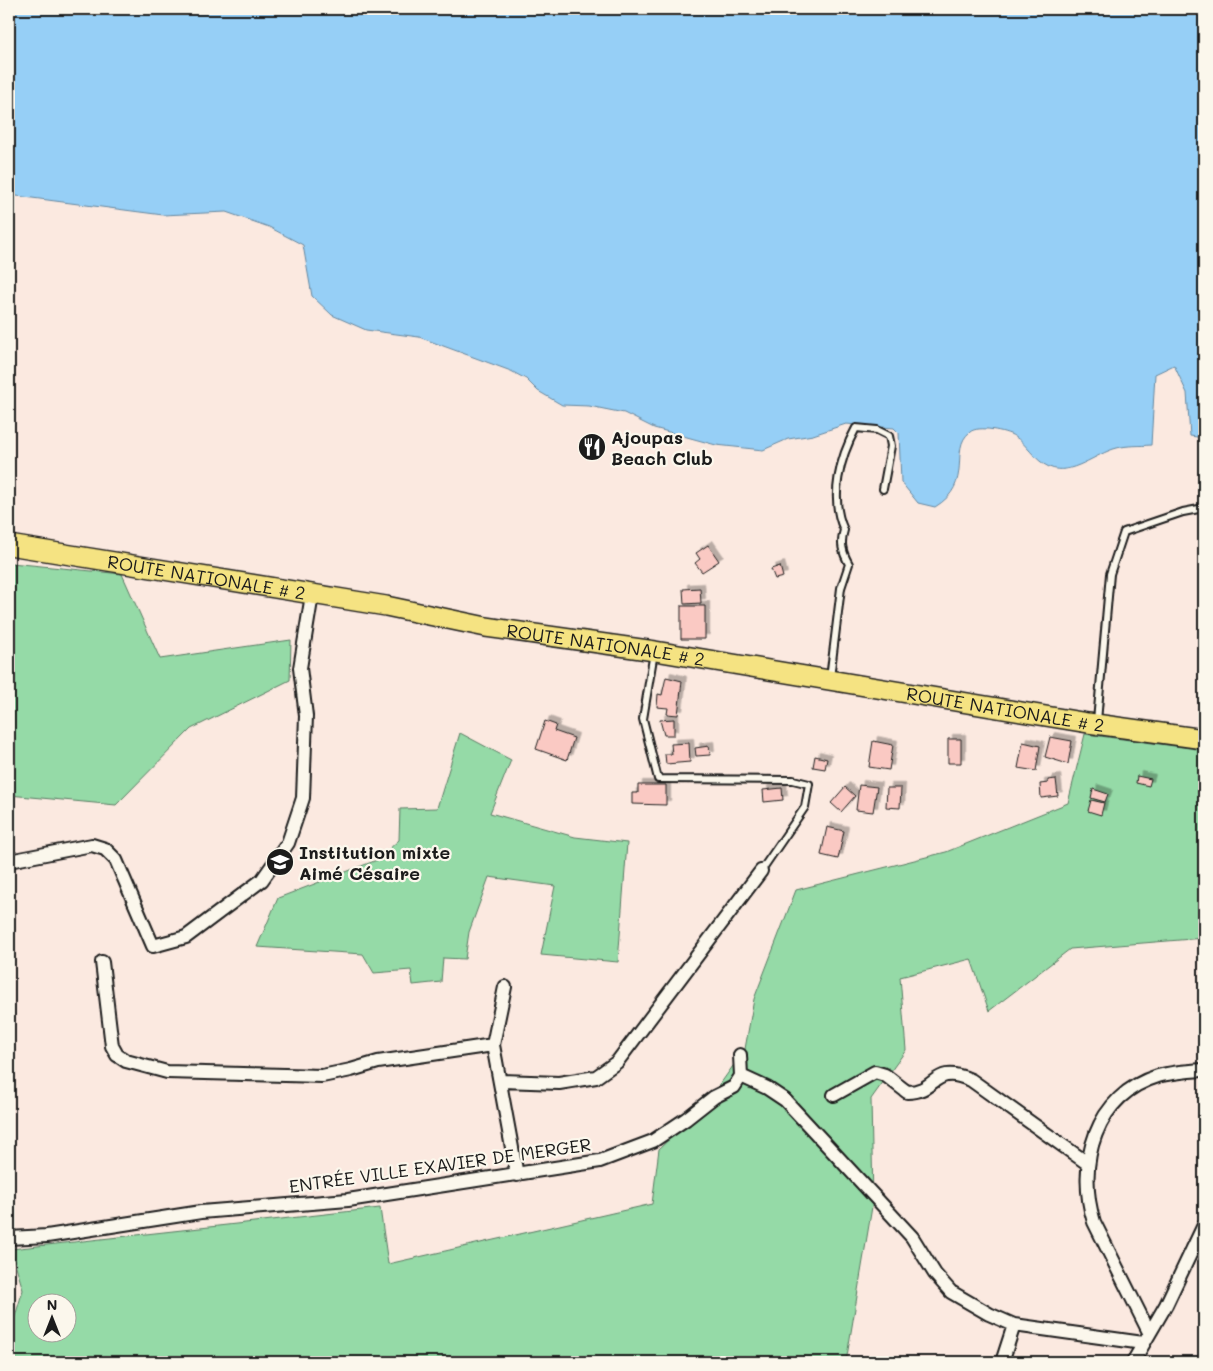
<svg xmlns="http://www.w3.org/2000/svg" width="1213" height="1371" font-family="Mali,sans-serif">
<defs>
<filter id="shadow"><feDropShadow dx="4.5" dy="-4.5" stdDeviation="0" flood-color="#0004"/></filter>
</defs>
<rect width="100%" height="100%" fill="#fbe9e0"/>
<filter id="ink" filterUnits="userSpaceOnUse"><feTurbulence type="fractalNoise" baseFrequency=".02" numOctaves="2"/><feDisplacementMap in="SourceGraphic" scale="10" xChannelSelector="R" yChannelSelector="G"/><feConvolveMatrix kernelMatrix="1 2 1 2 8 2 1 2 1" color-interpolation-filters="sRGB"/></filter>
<g filter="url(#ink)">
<path fill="#95daa7" stroke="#587b62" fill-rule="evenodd" d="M 11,563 L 122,574 L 160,659 L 291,640 L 290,680 L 191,729 L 116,805 L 9,795 L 9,567 Z
M 460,733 L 511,760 L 490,813 L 575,837 L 627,843 L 618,962 L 541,955 L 555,886 L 489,877 L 469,932 L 465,959 L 443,958 L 441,982 L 413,985 L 411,970 L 374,973 L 363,954 L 257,947 L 278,898 L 377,860 L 399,840 L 400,809 L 437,808 Z
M 1085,734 L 1204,750 L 1204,938 L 1070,949 L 989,1011 L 971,959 L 900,977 L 906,1050 L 871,1099 L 873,1201 L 846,1362 L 9,1362 L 9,1336 L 23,1290 L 11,1249 L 380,1208 L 388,1264 L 652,1204 L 659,1149 L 706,1104 L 745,1049 L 754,999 L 796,890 L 946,852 L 1068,803 ZM 38,1304 L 68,1304 L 68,1334 L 38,1334 Z"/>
<path fill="#96cff6" stroke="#65879f" d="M 9,9 L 1204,9 L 1204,438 L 1190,436 L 1187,393 L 1174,365 L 1155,374 L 1151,445 C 1140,446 1127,445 1117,448 C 1096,453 1071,477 1049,467 C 1034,460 1027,444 1014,436 C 1006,431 978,425 970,432 C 948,449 975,483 935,507 L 918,503 L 901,482 L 899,433 L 894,428 L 846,424 L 813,435 L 788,439 L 763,450 L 716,445 L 654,428 L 624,413 L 589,406 L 562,405 L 538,391 L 526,379 L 511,371 L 419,337 L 366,330 L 332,315 L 312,296 L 303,245 L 269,227 L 226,212 L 163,215 L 9,195 Z"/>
<path fill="#fac9c3" stroke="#1c1c1c" filter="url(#shadow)" d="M 708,545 L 719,561 L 702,572 L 695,563 L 700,559 L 696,553 Z
M 780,566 L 783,577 L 775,579 L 771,569 Z
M 700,588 L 701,603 L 684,604 L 683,589 Z
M 681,606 L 705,606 L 705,639 L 681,639 Z
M 666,677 L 682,681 L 678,715 L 667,714 L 668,708 L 657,707 L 658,694 L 662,695 Z
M 674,719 L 674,735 L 664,735 L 660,720 Z
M 545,721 L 556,725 L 554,731 L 574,738 L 567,760 L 536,749 Z
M 1050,737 L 1072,741 L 1068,764 L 1045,757 Z
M 948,739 L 961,739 L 961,763 L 948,763 Z
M 873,741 L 893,745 L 889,770 L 869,767 Z
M 1023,742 L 1040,746 L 1036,771 L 1018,768 Z
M 689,743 L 690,762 L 666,764 L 665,754 L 672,754 L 671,744 Z
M 709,746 L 710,755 L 696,756 L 695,748 Z
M 815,756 L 827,759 L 825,769 L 813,767 Z
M 1137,776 L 1151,779 L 1149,786 L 1136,783 Z
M 1056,779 L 1058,796 L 1041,798 L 1040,784 L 1048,783 L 1048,780 Z
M 638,785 L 666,785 L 666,805 L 632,804 L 632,793 L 638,793 Z
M 859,785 L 877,787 L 873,812 L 856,810 Z
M 845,787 L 855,796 L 841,812 L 831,803 Z
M 782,788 L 783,800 L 764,802 L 763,790 Z
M 887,788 L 901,788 L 900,808 L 886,807 Z
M 1093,789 L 1108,794 L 1105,802 L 1091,798 Z
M 1091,800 L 1104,803 L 1101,815 L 1088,811 Z
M 827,827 L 844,831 L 838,859 L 821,855 Z"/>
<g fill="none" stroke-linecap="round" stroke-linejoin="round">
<defs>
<path id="lane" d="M 654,652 L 643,719 L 658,779 L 793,780 L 809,784 L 805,807 L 761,871
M 830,678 L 841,588 L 849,564 C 842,552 840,543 844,530 C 829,498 840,457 856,428 L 877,430 L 889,436 L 891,446 L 883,489
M 1097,721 L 1110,574 L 1124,532 L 1183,512 L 1204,508"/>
<path id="street" d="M 9,861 L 92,845 L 105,849 L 116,860 L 153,946 L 186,937 L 262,880 L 288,843 L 303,798 L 306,716 L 300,668 L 312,595
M 102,962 L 112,1046 L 117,1055 L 126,1061 L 167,1072 L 322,1076 L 351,1070 L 378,1062 L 493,1045
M 505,987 L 493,1045 L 517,1175
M 741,1076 L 767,1088 L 785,1100 L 912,1237 L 935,1274 L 951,1292 L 989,1314 L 1014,1325 L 1143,1343
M 500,1081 L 559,1083 L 596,1077 L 617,1062 L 761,871
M 834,1095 L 875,1072 L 885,1075 L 907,1092 C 938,1092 932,1063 971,1080 L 1087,1163
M 9,1238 L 47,1236 L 201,1212 L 348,1200 L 600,1161 L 653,1141 L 686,1119 L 714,1097 L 734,1087 L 741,1076 L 740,1055
M 1149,1332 L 1094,1222 C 1076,1164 1095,1095 1158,1076 C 1173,1072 1189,1071 1204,1070
M 1002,1362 L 1014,1325
M 1133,1362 L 1166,1305 L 1204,1225"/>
<g id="primary">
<path id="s1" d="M 9,545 L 386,606 L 486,627 L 655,651 L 1088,723 L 1204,739"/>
</g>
</defs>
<use href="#lane" stroke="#1c1c1c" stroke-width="10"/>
<use href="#street" stroke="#1c1c1c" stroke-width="16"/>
<use href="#primary" stroke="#1c1c1c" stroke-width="22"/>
<use href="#lane" stroke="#fbf7ec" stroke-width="6"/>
<use href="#street" stroke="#fbf7ec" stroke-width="12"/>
<use href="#primary" stroke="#f5e382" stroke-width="19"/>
</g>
</g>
<defs>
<symbol id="restaurant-disc" viewBox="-11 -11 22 22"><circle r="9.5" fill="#1c1c1c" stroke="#fbf7ec"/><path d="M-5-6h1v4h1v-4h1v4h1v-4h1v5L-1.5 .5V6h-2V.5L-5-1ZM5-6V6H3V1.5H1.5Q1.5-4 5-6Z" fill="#fff"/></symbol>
<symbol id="school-disc" viewBox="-11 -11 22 22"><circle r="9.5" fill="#1c1c1c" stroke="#fbf7ec"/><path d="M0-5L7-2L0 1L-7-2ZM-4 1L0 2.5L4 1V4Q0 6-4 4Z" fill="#fff"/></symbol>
</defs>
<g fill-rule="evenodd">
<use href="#restaurant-disc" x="576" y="431" width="32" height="32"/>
<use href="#school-disc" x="264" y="846" width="32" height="32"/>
</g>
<g text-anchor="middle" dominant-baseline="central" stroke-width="4.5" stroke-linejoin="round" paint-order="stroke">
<g font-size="18" font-weight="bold" fill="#1c1c1c" stroke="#fbf7ec" text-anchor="start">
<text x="611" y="437">Ajoupas<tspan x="611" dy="21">Beach Club</tspan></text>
<text x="299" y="852">Institution mixte<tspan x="299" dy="21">Aimé Césaire</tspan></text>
</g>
<g font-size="18" fill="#1c1c1c" stroke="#fbf7ec">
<text stroke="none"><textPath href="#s1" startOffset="200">ROUTE NATIONALE # 2</textPath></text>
<text stroke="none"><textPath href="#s1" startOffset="605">ROUTE NATIONALE # 2</textPath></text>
<text stroke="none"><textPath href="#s1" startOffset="1010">ROUTE NATIONALE # 2</textPath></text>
<text transform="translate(440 1165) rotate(-8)">ENTRÉE VILLE EXAVIER DE MERGER</text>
</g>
</g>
<rect width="1213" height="1371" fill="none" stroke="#fbf7ec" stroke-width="30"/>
<rect x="15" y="15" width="1183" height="1341" fill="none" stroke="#1c1c1c" stroke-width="2" filter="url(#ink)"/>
<g transform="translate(52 1318)"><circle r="24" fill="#fbf7ec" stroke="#a29f99"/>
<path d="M0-4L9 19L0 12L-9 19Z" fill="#1c1c1c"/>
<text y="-8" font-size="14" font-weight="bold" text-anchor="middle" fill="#1c1c1c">N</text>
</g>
</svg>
